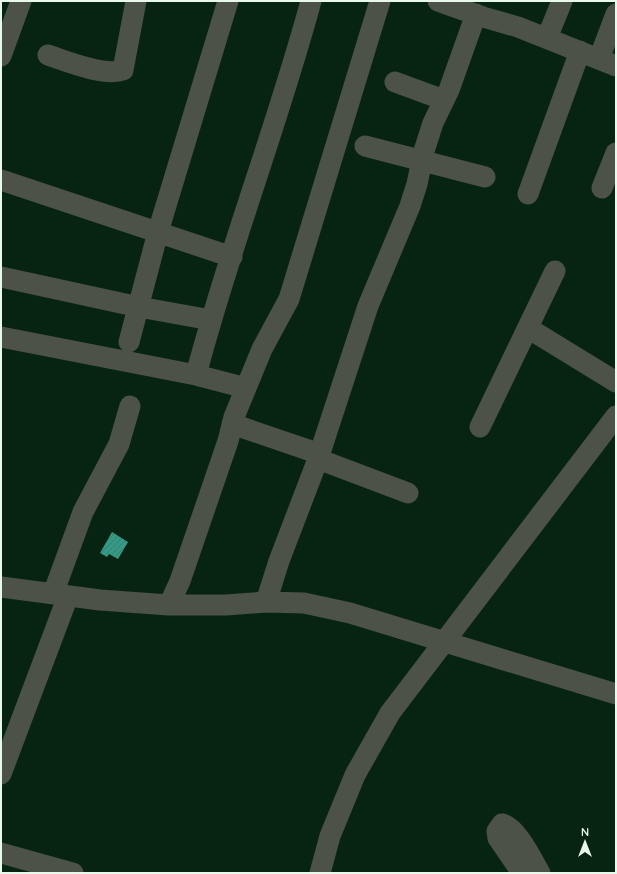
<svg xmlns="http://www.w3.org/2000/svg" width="617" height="874" font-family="Quicksand,sans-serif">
<defs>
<pattern id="building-hatch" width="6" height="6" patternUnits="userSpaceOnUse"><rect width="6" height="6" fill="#359a85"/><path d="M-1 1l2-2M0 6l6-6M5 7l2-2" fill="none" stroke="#3b7e6f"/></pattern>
</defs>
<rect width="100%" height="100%" fill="#072412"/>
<path fill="url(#building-hatch)" d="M 112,532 L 128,542 L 118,559 L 109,554 L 107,557 L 100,553 Z"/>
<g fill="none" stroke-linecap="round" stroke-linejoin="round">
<path stroke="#4c5246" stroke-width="21" d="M 438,1 L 483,17 L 518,27 L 616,66
M 547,38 L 562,1
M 48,55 C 66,61 105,77 123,70 L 136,1
M 1,56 L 21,1
M 599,59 L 616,14
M 395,82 L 444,100
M 365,146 L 485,177
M 1,180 L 232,257
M 602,188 L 616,153
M 528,194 L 580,51
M 1,277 L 139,307 L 211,320
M 528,328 L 616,382
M 1,337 L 196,375 L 246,388
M 129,342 L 158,232 L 228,1
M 196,375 C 229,249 277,127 311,1
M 232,424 L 320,454
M 480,427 L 555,271
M 318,459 L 408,493
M 1,587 L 100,600 L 169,605 L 226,605 L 266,602 L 304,603 L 350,613 L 616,694
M 53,594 L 83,512 L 119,444 L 130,406
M 266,602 L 279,561 L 318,459 L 368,306 L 410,206 L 417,184 L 424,151 L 433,123 L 449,90 L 476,14
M 169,605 L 180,581 L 228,441 L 234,417 L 246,388 L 262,349 L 289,299 L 380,1
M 1,774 L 68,596
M 1,853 L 73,873
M 320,873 L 330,836 L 355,775 L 390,713 L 616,416
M 522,873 L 498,838 L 497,831 L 502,824 C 516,826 533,861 540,873"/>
</g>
<rect width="617" height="874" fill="none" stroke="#e8f9ec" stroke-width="4"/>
<g transform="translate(585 842)" stroke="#072412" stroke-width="3" paint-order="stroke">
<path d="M0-3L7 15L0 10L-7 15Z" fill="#e8f9ec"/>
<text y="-6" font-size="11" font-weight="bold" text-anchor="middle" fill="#e8f9ec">N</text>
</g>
</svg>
